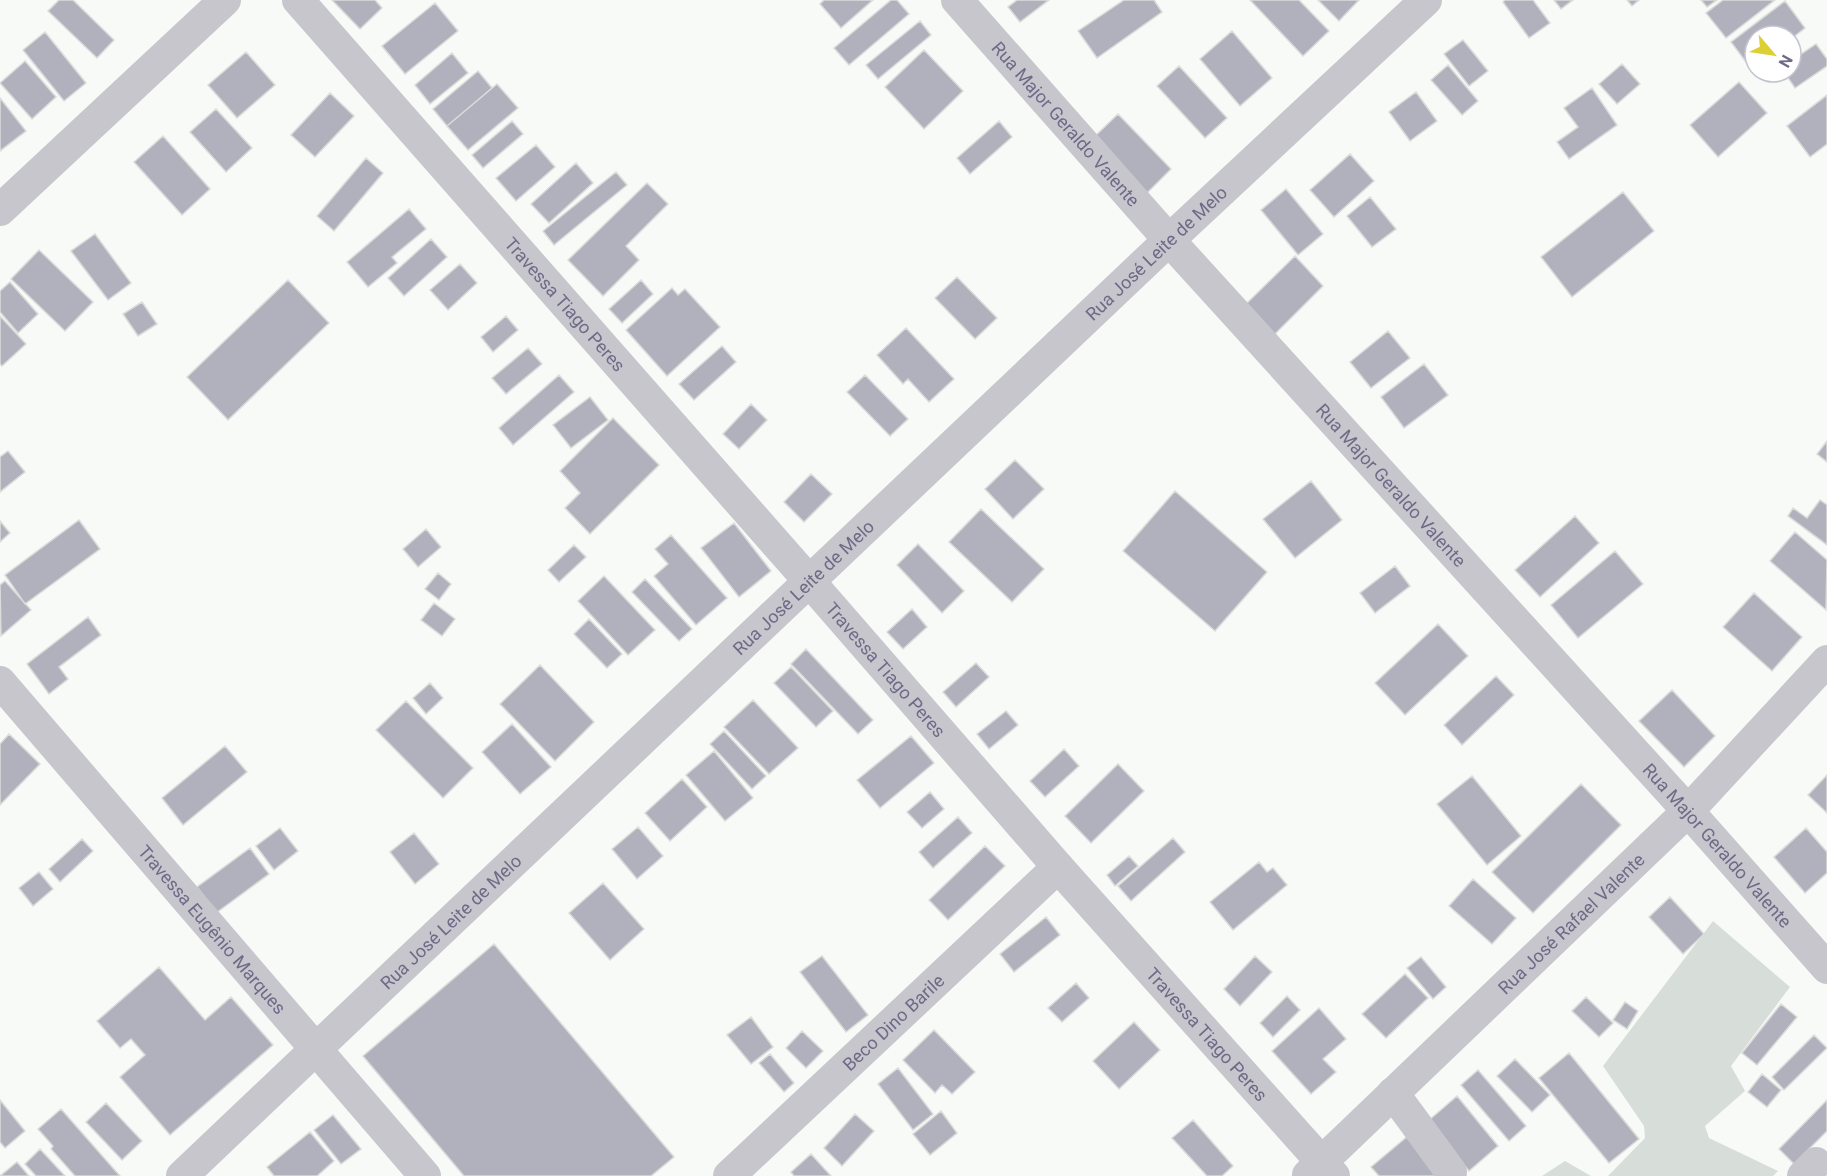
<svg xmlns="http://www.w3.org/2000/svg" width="1827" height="1176" font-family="Roboto,sans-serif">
<rect width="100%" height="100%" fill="#f8faf8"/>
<path fill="#d7deda" d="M 1713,921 L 1790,987 L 1731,1066 L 1745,1091 L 1705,1126 L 1709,1138 L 1778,1171 L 1773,1176 L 1608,1176 L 1645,1138 L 1644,1126 L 1603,1066 Z
M 1565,1161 L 1591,1176 L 1542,1176 Z"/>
<path fill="#b1b1bd" stroke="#dadcda" stroke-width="1.5" d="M 59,0 L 73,0 L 114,40 L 97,58 L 48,11 Z
M 332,0 L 375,0 L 382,8 L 360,29 Z
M 824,0 L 873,0 L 841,28 L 820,4 Z
M 891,0 L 897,0 L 909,14 L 849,65 L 834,48 Z
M 1017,0 L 1049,0 L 1020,22 L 1008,7 Z
M 1124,0 L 1154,0 L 1162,12 L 1097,58 L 1078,31 Z
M 1250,0 L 1299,0 L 1329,31 L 1303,56 Z
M 1318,0 L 1359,0 L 1339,21 Z
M 1505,0 L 1533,0 L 1550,23 L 1529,38 L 1503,2 Z
M 1554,0 L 1573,0 L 1561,9 Z
M 1627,0 L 1639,0 L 1632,6 Z
M 1701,0 L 1717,0 L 1707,7 Z
M 1723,0 L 1775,0 L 1726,38 L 1706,13 Z
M 1785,1 L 1805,28 L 1791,39 L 1791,36 L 1755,36 L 1755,67 L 1752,70 L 1731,42 Z
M 435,3 L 458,31 L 405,74 L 382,46 Z
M 920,21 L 931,35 L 878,79 L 866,65 Z
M 1232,31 L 1272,78 L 1240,106 L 1200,59 Z
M 45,32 L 86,83 L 64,101 L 23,50 Z
M 1463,40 L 1488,71 L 1469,86 L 1444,54 Z
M 1816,44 L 1827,59 L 1827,66 L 1795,88 L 1784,72 L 1791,72 L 1791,61 Z
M 924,50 L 963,91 L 924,129 L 885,87 Z
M 246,52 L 275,85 L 237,118 L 208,85 Z
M 452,53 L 468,73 L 430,104 L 415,85 Z
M 25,61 L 56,97 L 32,119 L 0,83 Z
M 1622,64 L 1640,84 L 1617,104 L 1599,84 Z
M 1448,65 L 1478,101 L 1462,115 L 1431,80 Z
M 1179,66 L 1227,118 L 1205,138 L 1157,86 Z
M 478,71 L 492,88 L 447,126 L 433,109 Z
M 1739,82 L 1767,113 L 1718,157 L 1690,125 Z
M 497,84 L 518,108 L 468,150 L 447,126 Z
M 1592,88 L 1617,125 L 1569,159 L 1557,142 L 1578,127 L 1564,108 Z
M 1416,92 L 1437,121 L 1410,141 L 1389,112 Z
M 330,93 L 354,116 L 315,157 L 291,135 Z
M 1827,95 L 1827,144 L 1810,157 L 1787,126 Z
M 0,98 L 26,131 L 0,151 Z
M 216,109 L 252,148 L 226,172 L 190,132 Z
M 1118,114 L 1171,169 L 1146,194 L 1092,139 Z
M 512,121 L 523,134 L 483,168 L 472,155 Z
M 999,121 L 1012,137 L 970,174 L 957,158 Z
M 163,136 L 210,189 L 182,215 L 134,162 Z
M 536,145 L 555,167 L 516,201 L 496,178 Z
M 1350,154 L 1374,181 L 1334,217 L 1310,190 Z
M 366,158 L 383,173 L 334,231 L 317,216 Z
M 576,163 L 593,183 L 549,223 L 531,204 Z
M 616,172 L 627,185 L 554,245 L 543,231 Z
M 647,183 L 668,204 L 626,246 L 639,260 L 603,296 L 568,260 Z
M 1286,189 L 1323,234 L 1298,255 L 1261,210 Z
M 1623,192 L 1654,231 L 1572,297 L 1541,257 Z
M 1370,197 L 1396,229 L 1372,247 L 1347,216 Z
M 409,209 L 426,229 L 392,257 L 397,263 L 368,287 L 347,262 Z
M 95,234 L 131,283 L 108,300 L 71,251 Z
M 431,239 L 447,257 L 404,296 L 388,278 Z
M 39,250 L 93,302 L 65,331 L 11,279 Z
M 1295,256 L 1323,286 L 1274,335 L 1245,305 Z
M 460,264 L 477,283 L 448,310 L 430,290 Z
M 957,277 L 997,318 L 975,339 L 935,298 Z
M 288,280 L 329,323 L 228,420 L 187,377 Z
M 641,280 L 653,294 L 622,323 L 609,309 Z
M 10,282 L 38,314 L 18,333 L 0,312 L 0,291 Z
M 672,288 L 678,295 L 685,289 L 720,327 L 667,376 L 626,330 Z
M 142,302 L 157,324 L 138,336 L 123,314 Z
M 0,316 L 26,344 L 2,366 L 0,364 Z
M 506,316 L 518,330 L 493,352 L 481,337 Z
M 906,328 L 954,379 L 929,402 L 908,379 L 903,384 L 877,355 Z
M 1388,331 L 1410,358 L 1371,388 L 1350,362 Z
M 722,346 L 736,362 L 694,400 L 679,384 Z
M 528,348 L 542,364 L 506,394 L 492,378 Z
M 1424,364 L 1448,395 L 1404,428 L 1381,397 Z
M 559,375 L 574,392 L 513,445 L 499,428 Z
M 865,375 L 908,419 L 890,436 L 847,392 Z
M 590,397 L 608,420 L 571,448 L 553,425 Z
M 751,404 L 767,420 L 739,449 L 723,434 Z
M 613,418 L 659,465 L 590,534 L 565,508 L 580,493 L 560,471 Z
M 1827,441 L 1827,462 L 1817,454 Z
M 8,451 L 25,472 L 0,492 L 0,457 Z
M 1015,460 L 1044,489 L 1013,519 L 985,489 Z
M 811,474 L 832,494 L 804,522 L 784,502 Z
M 1311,481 L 1342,520 L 1295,558 L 1263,519 Z
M 1175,491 L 1267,572 L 1215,631 L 1123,551 Z
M 1820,500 L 1827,505 L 1827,545 L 1788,516 L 1793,508 L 1807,518 Z
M 981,509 L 1044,569 L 1012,602 L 949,542 Z
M 1575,516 L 1599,543 L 1540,597 L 1515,570 Z
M 79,520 L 100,549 L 25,604 L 5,575 Z
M 0,521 L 10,533 L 0,542 Z
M 734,523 L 771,571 L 739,597 L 701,548 Z
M 426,529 L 441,547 L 418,567 L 403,549 Z
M 1795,532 L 1827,560 L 1826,610 L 1770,561 Z
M 671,535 L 727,598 L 696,625 L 654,576 L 668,564 L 655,549 Z
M 918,544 L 964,591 L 942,613 L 897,565 Z
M 574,545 L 586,557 L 559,582 L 548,570 Z
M 1615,551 L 1643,584 L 1578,638 L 1551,605 Z
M 1395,566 L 1410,586 L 1375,613 L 1360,593 Z
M 438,573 L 451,584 L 439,600 L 425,589 Z
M 604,576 L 655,630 L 628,655 L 578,601 Z
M 645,579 L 692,629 L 679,641 L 632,592 Z
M 5,581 L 31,610 L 1,636 L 0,585 Z
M 1754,593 L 1802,637 L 1772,671 L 1723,627 Z
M 434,603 L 455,619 L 442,636 L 421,620 Z
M 912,609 L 927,627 L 903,649 L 887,632 Z
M 88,617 L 101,635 L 59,667 L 68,679 L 49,694 L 27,664 Z
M 589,619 L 622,654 L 607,668 L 574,634 Z
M 1438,624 L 1468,656 L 1405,715 L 1375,683 Z
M 806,649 L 873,720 L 858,734 L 791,664 Z
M 976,663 L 989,677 L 956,707 L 943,692 Z
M 540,665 L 594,722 L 555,761 L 500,704 Z
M 791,667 L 833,711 L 816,727 L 774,683 Z
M 1496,676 L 1514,695 L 1462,745 L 1444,725 Z
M 430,683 L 443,698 L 426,714 L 413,698 Z
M 1672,690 L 1715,736 L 1684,767 L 1639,721 Z
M 753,700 L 798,748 L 769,774 L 724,727 Z
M 406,701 L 473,768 L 443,798 L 376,730 Z
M 1006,711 L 1018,725 L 989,749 L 977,734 Z
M 512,724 L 551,767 L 520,794 L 482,752 Z
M 724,731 L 766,776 L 752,789 L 710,744 Z
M 9,734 L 40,764 L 0,805 L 0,744 Z
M 911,736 L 934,763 L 880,808 L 857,780 Z
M 225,746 L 247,772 L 183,825 L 162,798 Z
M 1064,749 L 1079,766 L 1045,797 L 1030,781 Z
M 714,751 L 753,798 L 725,821 L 686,775 Z
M 1118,764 L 1144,791 L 1091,843 L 1065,816 Z
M 1827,775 L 1827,813 L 1808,795 Z
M 1472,776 L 1521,836 L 1487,865 L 1437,804 Z
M 682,779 L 707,807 L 670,841 L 645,813 Z
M 1581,784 L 1621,825 L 1533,913 L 1492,872 Z
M 930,792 L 944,809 L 922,828 L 907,812 Z
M 958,817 L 972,833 L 933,868 L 919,852 Z
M 638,827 L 663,856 L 637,879 L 612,849 Z
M 280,828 L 298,851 L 274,870 L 256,846 Z
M 1806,828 L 1827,852 L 1827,873 L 1805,893 L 1774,857 Z
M 414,833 L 439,864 L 415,884 L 390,852 Z
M 1173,838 L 1185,852 L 1131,901 L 1118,886 Z
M 82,839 L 93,851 L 60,882 L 49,869 Z
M 985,846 L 1005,866 L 948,920 L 929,900 Z
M 250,848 L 269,874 L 216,913 L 197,887 Z
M 1129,856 L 1138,866 L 1115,886 L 1107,875 Z
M 1259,862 L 1267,872 L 1273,868 L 1287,885 L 1233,930 L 1210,902 Z
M 39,872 L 53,889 L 33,906 L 19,888 Z
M 1473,879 L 1516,918 L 1492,944 L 1449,906 Z
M 603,883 L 644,929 L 610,960 L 569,913 Z
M 1670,897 L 1704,934 L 1683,954 L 1649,917 Z
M 1046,917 L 1060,935 L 1014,972 L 1000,954 Z
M 494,944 L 674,1157 L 651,1176 L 464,1176 L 363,1056 Z
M 822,956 L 868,1015 L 846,1032 L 800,972 Z
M 1255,956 L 1272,972 L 1240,1006 L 1224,989 Z
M 1421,957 L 1446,987 L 1433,999 L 1407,968 Z
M 159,967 L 205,1020 L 231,997 L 273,1045 L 170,1135 L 120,1077 L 145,1055 L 131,1039 L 120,1048 L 97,1021 Z
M 1405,974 L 1428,998 L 1386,1038 L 1362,1014 Z
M 1076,983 L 1089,998 L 1062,1022 L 1048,1008 Z
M 1287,996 L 1300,1010 L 1273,1037 L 1260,1023 Z
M 1586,997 L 1613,1023 L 1599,1037 L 1572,1011 Z
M 1625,1002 L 1638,1011 L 1627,1029 L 1613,1020 Z
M 1781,1004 L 1797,1017 L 1757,1065 L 1742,1053 Z
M 1319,1008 L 1346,1039 L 1323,1059 L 1336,1072 L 1311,1094 L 1272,1051 Z
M 751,1017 L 773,1047 L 751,1064 L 727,1035 Z
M 1134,1022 L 1160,1050 L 1119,1089 L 1093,1061 Z
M 934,1030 L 975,1072 L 952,1094 L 942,1085 L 935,1093 L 903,1060 Z
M 802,1031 L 823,1051 L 806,1068 L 786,1048 Z
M 1814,1035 L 1827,1048 L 1784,1090 L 1772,1077 Z
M 1569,1053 L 1639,1139 L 1609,1163 L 1539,1078 Z
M 770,1054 L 794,1083 L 784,1092 L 759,1063 Z
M 1515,1059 L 1550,1095 L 1532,1112 L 1497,1076 Z
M 898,1068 L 933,1114 L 913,1130 L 878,1084 Z
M 1478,1070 L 1526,1126 L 1509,1141 L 1461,1085 Z
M 1762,1074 L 1781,1090 L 1767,1107 L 1748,1092 Z
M 1457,1096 L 1498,1146 L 1469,1171 L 1428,1121 Z
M 0,1100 L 25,1131 L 5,1148 L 0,1142 Z
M 1827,1100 L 1827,1131 L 1794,1164 L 1779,1149 Z
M 106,1103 L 142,1141 L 122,1160 L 86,1122 Z
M 61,1109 L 120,1176 L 75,1176 L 51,1149 L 53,1146 L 38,1129 Z
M 941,1111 L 957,1133 L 930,1155 L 913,1134 Z
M 855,1114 L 874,1131 L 842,1166 L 824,1148 Z
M 333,1115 L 361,1149 L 341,1164 L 314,1130 Z
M 1193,1120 L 1233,1166 L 1222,1176 L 1207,1176 L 1172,1138 Z
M 310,1132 L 334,1161 L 317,1176 L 274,1176 L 267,1167 Z
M 1409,1135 L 1443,1176 L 1379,1176 L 1371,1167 Z
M 40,1149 L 65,1176 L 36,1176 L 25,1164 Z
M 811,1154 L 831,1176 L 794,1176 L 791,1172 Z
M 17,1162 L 29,1176 L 0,1176 Z"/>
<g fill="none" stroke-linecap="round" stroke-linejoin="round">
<g stroke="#c7c6cd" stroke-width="32">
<path id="s1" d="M 298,0 L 810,582 L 1058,867 L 1334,1176"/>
<path id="s2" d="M 957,0 L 1169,240 L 1688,811 L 1827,968"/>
<path d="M 0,210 L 225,0"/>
<path id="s3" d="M 0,682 L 425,1176"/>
<path d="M 1393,1093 L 1451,1172"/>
<path id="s4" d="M 1308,1175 L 1688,811 L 1827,661"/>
<path id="s5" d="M 182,1176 L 1169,240 L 1426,0"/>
<path id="s6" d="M 729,1176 L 1058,867"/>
<path d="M 1803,1176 L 1816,1163"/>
</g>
</g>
<g text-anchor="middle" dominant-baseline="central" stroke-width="6" stroke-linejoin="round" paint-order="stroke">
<g font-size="18" fill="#6e6a87" stroke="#fff">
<text stroke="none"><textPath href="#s2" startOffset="165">Rua Major Geraldo Valente</textPath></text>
<text stroke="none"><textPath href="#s5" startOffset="1342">Rua José Leite de Melo</textPath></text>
<text stroke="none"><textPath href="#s1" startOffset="405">Travessa Tiago Peres</textPath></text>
<text stroke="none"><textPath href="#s2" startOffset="651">Rua Major Geraldo Valente</textPath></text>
<text stroke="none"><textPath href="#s5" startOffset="856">Rua José Leite de Melo</textPath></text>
<text stroke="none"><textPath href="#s1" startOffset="891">Travessa Tiago Peres</textPath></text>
<text stroke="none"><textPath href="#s2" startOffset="1137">Rua Major Geraldo Valente</textPath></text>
<text stroke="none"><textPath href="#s5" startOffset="370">Rua José Leite de Melo</textPath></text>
<text stroke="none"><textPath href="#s4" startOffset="364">Rua José Rafael Valente</textPath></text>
<text stroke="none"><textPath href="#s3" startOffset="326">Travessa Eugênio Marques</textPath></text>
<text stroke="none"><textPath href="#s6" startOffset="225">Beco Dino Barile</textPath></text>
<text stroke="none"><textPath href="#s1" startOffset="1377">Travessa Tiago Peres</textPath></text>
</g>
</g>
<g transform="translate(1773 54) rotate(119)"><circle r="28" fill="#ffffff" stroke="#c5c3cf" stroke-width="1.5"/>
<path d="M0-4.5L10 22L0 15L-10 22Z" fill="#ddd034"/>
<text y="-9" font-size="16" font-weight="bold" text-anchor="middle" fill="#6e6a87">N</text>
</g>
</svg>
